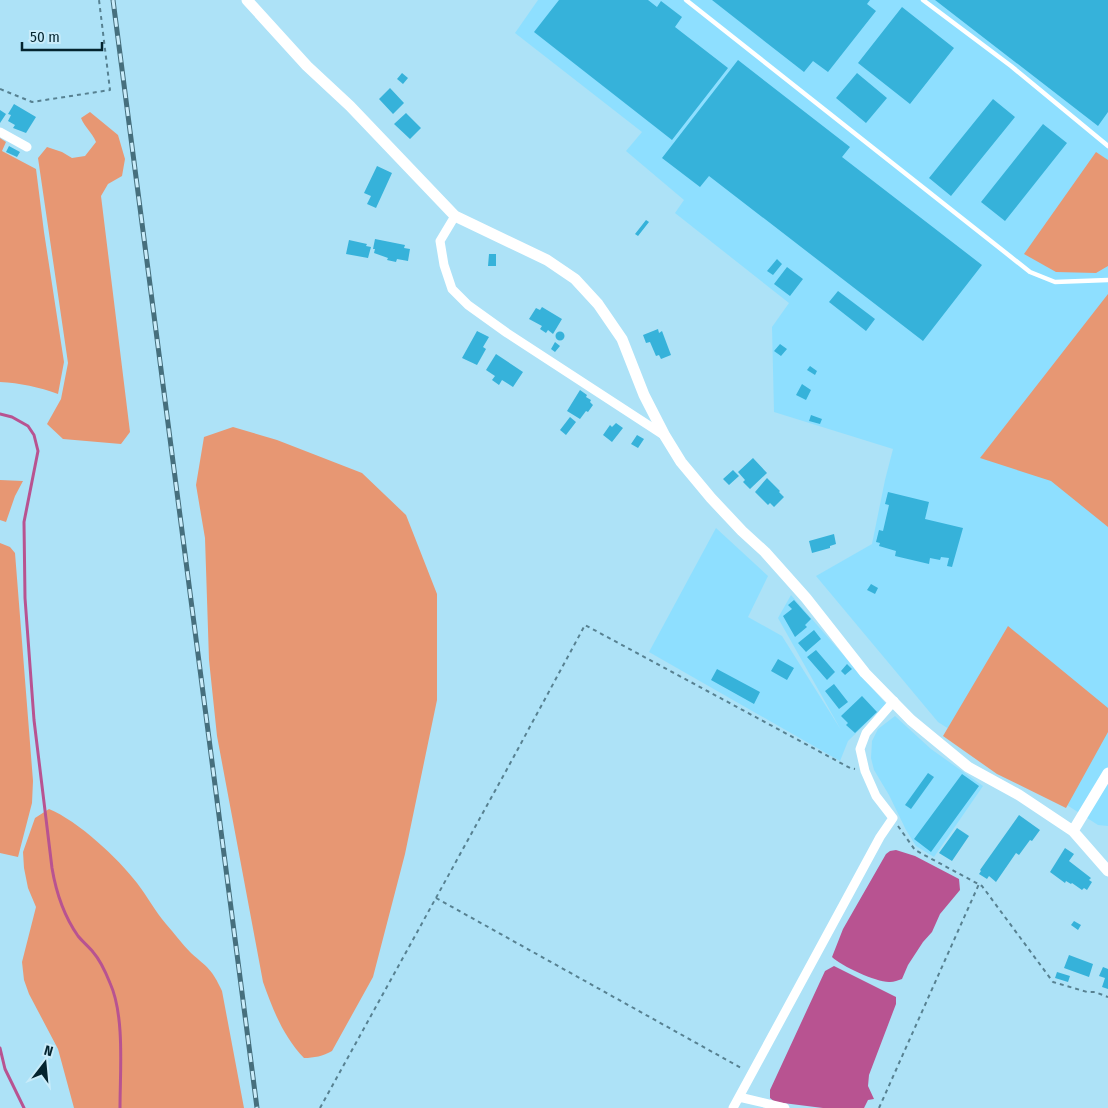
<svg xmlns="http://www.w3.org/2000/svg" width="1108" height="1108" font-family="'Fira Sans Condensed',sans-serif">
<rect width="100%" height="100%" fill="#ade2f7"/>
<path fill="#8edfff" d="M 538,0 L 1108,0 L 1108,826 L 1098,825 L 938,722 L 816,576 L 872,544 L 885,480 L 893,449 L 774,412 L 772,327 L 789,303 L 675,213 L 684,200 L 626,151 L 642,132 L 515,33 Z
M 716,528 L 768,576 L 748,617 L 782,636 L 841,730 L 778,618 L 791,595 L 886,704 L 848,741 L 840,761 L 649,652 Z
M 895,716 L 931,749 L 983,786 L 934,857 L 916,846 L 906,830 L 889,795 L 874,770 L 871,758 L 872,741 L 878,729 Z"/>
<path fill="#e79773" d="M 90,112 L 118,135 L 125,159 L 122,176 L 108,184 L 101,196 L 130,432 L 121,444 L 63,439 L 47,424 L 61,399 L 68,363 L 38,158 L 47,147 L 62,152 L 72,158 L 85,156 L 96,142 C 92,132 85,128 81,118 Z
M 0,138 L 6,142 L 2,151 L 36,169 L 44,232 L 64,362 L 58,394 C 39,387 20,383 0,382 Z
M 1096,152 L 1108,160 L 1108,266 L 1096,273 L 1056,272 L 1024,254 Z
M 1108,294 L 1108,527 L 1051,481 L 980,458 Z
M 233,427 L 277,440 L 362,473 L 406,515 L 437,594 L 437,700 L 405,854 L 373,977 L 332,1051 C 323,1056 314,1058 304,1058 C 283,1036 273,1010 263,982 L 217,736 L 209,660 L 205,538 L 196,485 L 204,437 Z
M 0,480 L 23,481 L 15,496 L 6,522 L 0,520 Z
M 0,543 L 10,547 L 15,553 L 33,781 L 32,803 L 18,857 L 0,853 Z
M 1008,626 L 1108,708 L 1108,732 L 1066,808 L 997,774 L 943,736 Z
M 49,809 C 78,821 118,858 137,883 C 147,896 155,911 166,924 C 174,933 182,944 191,953 C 208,968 212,969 222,991 L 244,1108 L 74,1108 L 58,1049 L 29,994 L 24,980 L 22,962 L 36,907 L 28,888 L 24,868 L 23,852 L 35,818 Z"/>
<path fill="#b85391" d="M 896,850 L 915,856 L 959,879 L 960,890 L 940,914 L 932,932 L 923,942 L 908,965 L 902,979 C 898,980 894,982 890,982 C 878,983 841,966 832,957 L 843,929 L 886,854 L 890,851 Z
M 834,966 L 896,997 L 896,1004 L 869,1075 L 868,1086 L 874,1099 L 868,1100 L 864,1108 L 823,1108 L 775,1102 L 770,1098 L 770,1090 L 825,971 Z"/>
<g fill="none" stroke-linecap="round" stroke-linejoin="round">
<path stroke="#b85391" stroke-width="3" d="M 0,414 L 12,417 L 28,426 L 34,435 L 38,451 L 24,522 L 25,598 L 34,720 L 52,868 C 56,892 64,916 78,936 C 83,942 89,947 93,952 C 100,960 106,973 110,983 C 125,1016 120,1072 120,1108
M 0,1048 L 5,1069 L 24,1108"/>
</g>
<path fill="#36b2da" d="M 559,0 L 648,0 L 657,7 L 661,1 L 682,17 L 675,27 L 728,68 L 672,140 L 534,32 Z
M 712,0 L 870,0 L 867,4 L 876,11 L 828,72 L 813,61 L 804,72 Z
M 935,0 L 1108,0 L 1108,112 L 1098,126 Z
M 902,7 L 954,48 L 910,104 L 858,63 Z
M 738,60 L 850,147 L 842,157 L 982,265 L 923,341 L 709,176 L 700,187 L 662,158 Z
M 402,73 L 408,78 L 403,84 L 397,79 Z
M 857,73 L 887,98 L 866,123 L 836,98 Z
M 390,88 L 404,103 L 393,114 L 379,99 Z
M 993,99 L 1015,117 L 951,196 L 929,178 Z
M 14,104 L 36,117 L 26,133 L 13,128 L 15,125 L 8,121 L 11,115 L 8,114 Z
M 0,110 L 6,114 L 0,123 Z
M 406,113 L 421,128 L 410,139 L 394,124 Z
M 1043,124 L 1067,143 L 1005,221 L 981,202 Z
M 9,146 L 20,152 L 17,157 L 6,152 Z
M 377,166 L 392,173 L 376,208 L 367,204 L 371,196 L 364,193 Z
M 646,220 L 649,222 L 638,236 L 635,234 Z
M 375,239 L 405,245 L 404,248 L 410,249 L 408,261 L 397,259 L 396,262 L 387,260 L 388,258 L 374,253 L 375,249 L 373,249 Z
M 349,240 L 367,244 L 366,246 L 371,247 L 368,258 L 346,254 Z
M 489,254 L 496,254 L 496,266 L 488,266 Z
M 777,259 L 782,264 L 773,275 L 767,271 Z
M 787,267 L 803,279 L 790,296 L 774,284 Z
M 838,291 L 875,319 L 866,331 L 829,302 Z
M 542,307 L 562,319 L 553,334 L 548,330 L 546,333 L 540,329 L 542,326 L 529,319 L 536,308 L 540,310 Z
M 658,329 L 659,333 L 662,331 L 671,355 L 661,359 L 659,355 L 656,356 L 650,342 L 646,343 L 643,335 Z
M 477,331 L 489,337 L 483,347 L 486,349 L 477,365 L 462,358 Z
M555.5 336a4.5 4.5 0 1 1 9 0a4.5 4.5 0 1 1-9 0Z
M 555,342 L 560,346 L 555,352 L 551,349 Z
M 780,344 L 787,349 L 781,356 L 774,351 Z
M 496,354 L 523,372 L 513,387 L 502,380 L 499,385 L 492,380 L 495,376 L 486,370 Z
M 810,366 L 817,371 L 815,375 L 807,370 Z
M 802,384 L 811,390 L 806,400 L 796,395 Z
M 580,390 L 587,395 L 586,397 L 591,400 L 590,402 L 593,405 L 588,412 L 586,411 L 580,419 L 567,411 Z
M 811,415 L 822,419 L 820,424 L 809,421 Z
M 570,417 L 576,422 L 566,435 L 560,430 Z
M 616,423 L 623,428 L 612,442 L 603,435 L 610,425 L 612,427 Z
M 637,435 L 644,439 L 638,448 L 631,444 Z
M 753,458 L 767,473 L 750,489 L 743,482 L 745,480 L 738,472 Z
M 733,470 L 739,476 L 729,485 L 723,479 Z
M 767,478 L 780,491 L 779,492 L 784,497 L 774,507 L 770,503 L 768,505 L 755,492 Z
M 888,492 L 929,502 L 925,519 L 963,528 L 952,567 L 947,566 L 949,558 L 941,557 L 940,560 L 930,558 L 929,564 L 895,556 L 896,551 L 879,546 L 880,543 L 876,542 L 879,530 L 883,531 L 889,505 L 885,504 Z
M 834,534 L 836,544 L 830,546 L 830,548 L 812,553 L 809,541 Z
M 871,584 L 878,588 L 875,594 L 867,590 Z
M 794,600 L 811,619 L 805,625 L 807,627 L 795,637 L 783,616 L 792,609 L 788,605 Z
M 814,630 L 821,639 L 806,652 L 798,643 Z
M 816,650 L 835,672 L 827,680 L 807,657 Z
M 778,659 L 794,668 L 787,680 L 771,671 Z
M 847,664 L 852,669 L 845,675 L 841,671 Z
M 717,669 L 760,692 L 754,704 L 711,680 Z
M 834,684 L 848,702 L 839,709 L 825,691 Z
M 862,696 L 877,712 L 855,733 L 846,725 L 848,723 L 841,716 Z
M 928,773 L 934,777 L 911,809 L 905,805 Z
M 962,774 L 979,786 L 931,852 L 914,839 Z
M 1019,815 L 1040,830 L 1032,841 L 1030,840 L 1019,855 L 1016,853 L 996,882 L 989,876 L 987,879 L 979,874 L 981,871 L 980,870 Z
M 957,828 L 969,836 L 952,861 L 939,853 Z
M 1065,848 L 1074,854 L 1069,861 L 1091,878 L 1089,880 L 1092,882 L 1087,890 L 1084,888 L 1082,890 L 1072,883 L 1071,884 L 1066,881 L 1065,883 L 1050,872 Z
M 1074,921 L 1081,925 L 1078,930 L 1071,925 Z
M 1069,955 L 1093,964 L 1089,977 L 1064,968 Z
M 1103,967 L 1108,969 L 1108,989 L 1102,987 L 1105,978 L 1099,976 Z
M 1057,972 L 1070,976 L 1068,982 L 1055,978 Z"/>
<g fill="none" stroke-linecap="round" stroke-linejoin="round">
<path stroke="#578191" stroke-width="2" stroke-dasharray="4 4" stroke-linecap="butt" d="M 0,89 L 32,102 L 110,90 L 99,0
M 898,826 L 915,850 L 982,886 L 1053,982 L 1087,992 L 1095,992 L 1108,997
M 436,898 L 743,1069
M 320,1108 L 506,771 L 585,625 L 850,768 L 855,769
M 879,1108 L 979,884"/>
<path stroke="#fff" stroke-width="4.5" d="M 686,0 L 1030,272 L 1055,282 L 1108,280
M 923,0 L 1011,66 L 1108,146"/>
<path stroke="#fff" stroke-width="9" d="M 0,132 L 27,147
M 455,216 L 440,241 L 444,265 L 452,289 L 468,305 L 507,333 L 665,436
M 739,1097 L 785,1108
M 733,1108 L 880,837 L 893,818 L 876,796 L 865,771 L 860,749 L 866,733 L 894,701"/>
<path stroke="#fff" stroke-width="11" d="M 247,0 L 307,66 L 350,106 L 455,216 L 547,260 L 575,279 L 598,304 L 622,339 L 644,395 L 665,436 L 681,462 L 711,498 L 742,531 L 765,552 L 806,598 L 865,673 L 911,720 L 968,767 L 1019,795 L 1073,831 L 1108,871
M 1073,831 L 1108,773"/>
<defs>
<path id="rail" d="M 113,0 L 257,1108"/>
</defs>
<use href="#rail" stroke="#466f7d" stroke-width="5"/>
<use href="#rail" stroke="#c9ecfa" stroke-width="3" stroke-dasharray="9" stroke-linecap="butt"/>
</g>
<g transform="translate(45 1063) rotate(16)" stroke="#c9ecfa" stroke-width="4" paint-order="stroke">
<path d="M0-4L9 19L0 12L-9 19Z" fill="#04242f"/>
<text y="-8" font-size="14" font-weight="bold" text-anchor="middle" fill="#04242f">N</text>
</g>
<path d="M22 42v8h80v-8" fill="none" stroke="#04242f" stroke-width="2.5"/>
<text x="30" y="42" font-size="15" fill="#04242f" stroke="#c9ecfa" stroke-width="4" paint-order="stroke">50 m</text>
</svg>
